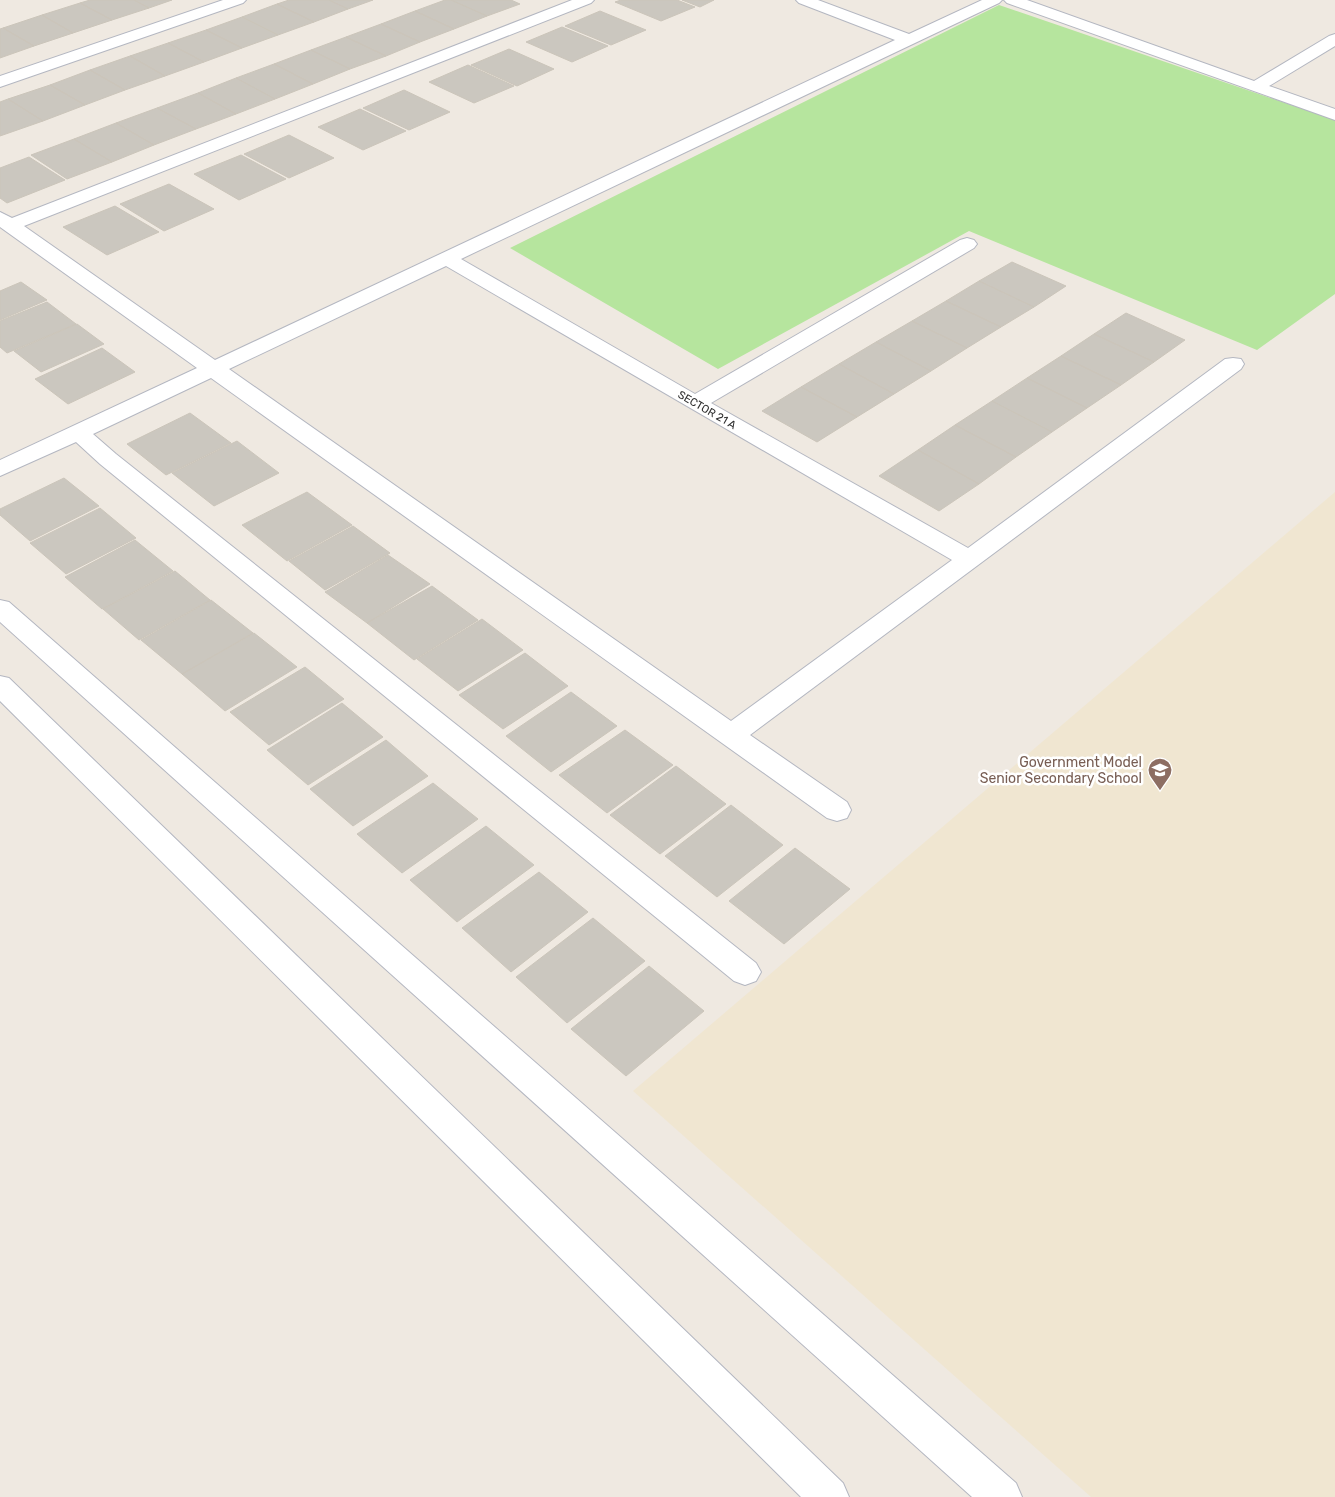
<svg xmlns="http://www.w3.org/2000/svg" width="1335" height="1497" font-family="Rubik,sans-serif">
<rect width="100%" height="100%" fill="#efe9e1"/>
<path fill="#f0e6d1" d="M 1335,492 L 1335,1497 L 1091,1497 L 633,1091 Z"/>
<path fill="#b6e59e" d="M 999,5 L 1335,120 L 1335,294 L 1257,350 L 969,231 L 718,369 L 510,248 Z"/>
<path fill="#cbc7bf" stroke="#cbc5ba" d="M 90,0 L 134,0 L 149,8 L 112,20 L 80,3 Z
M 134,0 L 172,0 L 149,8 Z
M 289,0 L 329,0 L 348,9 L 314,22 L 277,4 Z
M 329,0 L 373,0 L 348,9 Z
M 445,0 L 451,0 L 487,16 L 454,29 L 415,11 Z
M 451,0 L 511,0 L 520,4 L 487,16 Z
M 621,0 L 677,0 L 695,7 L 661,21 L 615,2 Z
M 682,0 L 714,0 L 700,7 Z
M 80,3 L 112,20 L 73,33 L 42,15 Z
M 277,4 L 314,22 L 278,35 L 242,17 Z
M 415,11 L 454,29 L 420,42 L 381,24 Z
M 600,11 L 646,30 L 611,45 L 565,26 Z
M 42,15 L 73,33 L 34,46 L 3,28 Z
M 242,17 L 278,35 L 242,48 L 206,30 Z
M 381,24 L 420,42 L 386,56 L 346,37 Z
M 562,27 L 608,46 L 572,62 L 526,42 Z
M 3,28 L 34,46 L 0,58 L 0,29 Z
M 206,30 L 242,48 L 204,62 L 168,43 Z
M 346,37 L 386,56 L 350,69 L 311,50 Z
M 168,43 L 204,62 L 165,76 L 130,56 Z
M 509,49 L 554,69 L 517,86 L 471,65 Z
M 311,50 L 350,69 L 313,84 L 274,64 Z
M 130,56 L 165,76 L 125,90 L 90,70 Z
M 274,64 L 313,84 L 275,99 L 236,78 Z
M 468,65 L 514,86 L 474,103 L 429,82 Z
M 90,70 L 125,90 L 85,105 L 50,85 Z
M 236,78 L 275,99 L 236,114 L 198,93 Z
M 50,85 L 85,105 L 43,121 L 8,99 Z
M 404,90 L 450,112 L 409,130 L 363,108 Z
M 198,93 L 236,114 L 196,129 L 157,108 Z
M 8,99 L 43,121 L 0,136 L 0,102 Z
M 157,108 L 196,129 L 154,145 L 116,123 Z
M 360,109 L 406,131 L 363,150 L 318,127 Z
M 116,123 L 154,145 L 112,162 L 74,139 Z
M 289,135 L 334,158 L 289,178 L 244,154 Z
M 74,139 L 112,162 L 67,179 L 31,155 Z
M 241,155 L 286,179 L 239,200 L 194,174 Z
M 29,157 L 65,180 L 7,203 L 0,198 L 0,168 Z
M 169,184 L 214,209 L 164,231 L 120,204 Z
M 115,206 L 159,232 L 107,255 L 63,227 Z
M 1012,262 L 1066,286 L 1034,307 L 979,281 Z
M 979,281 L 1034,307 L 1001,327 L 946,301 Z
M 21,282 L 47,300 L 0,320 L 0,291 Z
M 946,301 L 1001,327 L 967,348 L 912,321 Z
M 47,302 L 76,324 L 7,353 L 0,347 L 0,321 Z
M 1126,313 L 1185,340 L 1154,362 L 1094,334 Z
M 912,321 L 967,348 L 931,371 L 876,342 Z
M 77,324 L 104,344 L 41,372 L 14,351 Z
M 1094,334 L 1154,362 L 1121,385 L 1061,356 Z
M 876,342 L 931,371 L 894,394 L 839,364 Z
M 102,348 L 135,372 L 68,404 L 35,379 Z
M 1061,356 L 1121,385 L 1087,408 L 1027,378 Z
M 839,364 L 894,394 L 857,417 L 801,387 Z
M 1027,378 L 1087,408 L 1052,432 L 992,401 Z
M 801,387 L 857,417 L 817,442 L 762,411 Z
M 992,401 L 1052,432 L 1016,457 L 955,425 Z
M 190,413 L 231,443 L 166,475 L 127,444 Z
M 955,425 L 1016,457 L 979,484 L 918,450 Z
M 237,441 L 279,473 L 214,506 L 172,473 Z
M 918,450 L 979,484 L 939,511 L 879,476 Z
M 64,478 L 99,506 L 30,541 L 0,515 L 0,509 Z
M 307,492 L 352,525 L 287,561 L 242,525 Z
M 100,508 L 136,538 L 66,574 L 30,543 Z
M 353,526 L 390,553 L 325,590 L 289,561 Z
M 135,540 L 173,571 L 102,609 L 65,577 Z
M 388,555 L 430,584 L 367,623 L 325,592 Z
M 175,571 L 210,600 L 139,640 L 103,609 Z
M 432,586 L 478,620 L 414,660 L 367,623 Z
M 211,600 L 253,633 L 182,674 L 141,640 Z
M 482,619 L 523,650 L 458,691 L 417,659 Z
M 254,633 L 297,667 L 225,711 L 182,674 Z
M 525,653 L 568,686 L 503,729 L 459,695 Z
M 305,667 L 344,699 L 269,745 L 230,712 Z
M 571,692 L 617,726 L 551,772 L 506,736 Z
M 342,703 L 383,737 L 308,785 L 267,750 Z
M 625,730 L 673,765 L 607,813 L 559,775 Z
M 386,740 L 428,776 L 353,826 L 310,789 Z
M 676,766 L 726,804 L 660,854 L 610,815 Z
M 433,783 L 478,819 L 402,873 L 357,834 Z
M 731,805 L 783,845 L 717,897 L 665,856 Z
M 486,826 L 534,865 L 457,922 L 410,880 Z
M 795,848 L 850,889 L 784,944 L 729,901 Z
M 539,872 L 588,912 L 511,972 L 462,928 Z
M 593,918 L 645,961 L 567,1023 L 516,977 Z
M 649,966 L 704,1011 L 626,1076 L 571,1029 Z"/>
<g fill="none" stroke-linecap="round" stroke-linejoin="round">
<defs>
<path id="minor" d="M 223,0 L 246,0 L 243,3 L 0,87 L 0,76 Z
M 572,0 L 594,0 L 591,3 L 24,226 L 215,360 L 895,40 L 799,3 L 796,0 L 818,0 L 909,34 L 982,0 L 1002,0 L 999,3 L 461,259 L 695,394 L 960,240 L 967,238 L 974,240 L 977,244 L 974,248 L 711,403 L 968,548 L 1225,359 L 1233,358 L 1241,359 L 1244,364 L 1241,369 L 750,735 L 847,802 L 851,810 L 847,818 L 837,821 L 827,818 L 211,378 L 93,434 L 116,454 L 756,963 L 761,972 L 756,981 L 745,985 L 734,981 L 100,464 L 76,442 L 0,476 L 0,460 L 197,368 L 0,227 L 0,212 L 12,218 ZM 446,266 L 952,560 L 731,721 L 229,369 Z
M 1004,0 L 1027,0 L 1254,81 L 1329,36 L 1335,34 L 1335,46 L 1269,86 L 1335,109 L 1335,120 L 1007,3 Z"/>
<path id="tertiary" d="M 0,600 L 9,602 L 1016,1483 L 1022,1497 L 972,1497 L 0,622 Z
M 0,676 L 9,678 L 843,1483 L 849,1497 L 801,1497 L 0,701 Z"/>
</defs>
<use href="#minor" stroke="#b4b7c1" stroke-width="2"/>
<use href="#tertiary" stroke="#b4b7c1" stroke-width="2"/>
<use href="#minor" fill="#fff" fill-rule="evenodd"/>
<use href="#tertiary" fill="#fff" fill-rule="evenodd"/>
</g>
<defs>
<symbol id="school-pin" viewBox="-11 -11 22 30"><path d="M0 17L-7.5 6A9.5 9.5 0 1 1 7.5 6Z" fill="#8d6e63" stroke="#fff"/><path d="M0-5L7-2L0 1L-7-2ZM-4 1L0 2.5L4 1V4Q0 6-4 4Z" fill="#fff"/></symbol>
</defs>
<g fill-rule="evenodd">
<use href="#school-pin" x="1146" y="756" width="28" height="38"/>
</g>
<g text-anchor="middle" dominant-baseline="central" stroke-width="5" stroke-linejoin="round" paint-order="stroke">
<g font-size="11" fill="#2e2e2e" stroke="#fff">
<text transform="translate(707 410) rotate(30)">SECTOR 21 A</text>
</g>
<g font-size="14" fill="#785e54" stroke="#fff" text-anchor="end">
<text x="1142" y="762">Government Model<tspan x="1142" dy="16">Senior Secondary School</tspan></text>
</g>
</g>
</svg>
